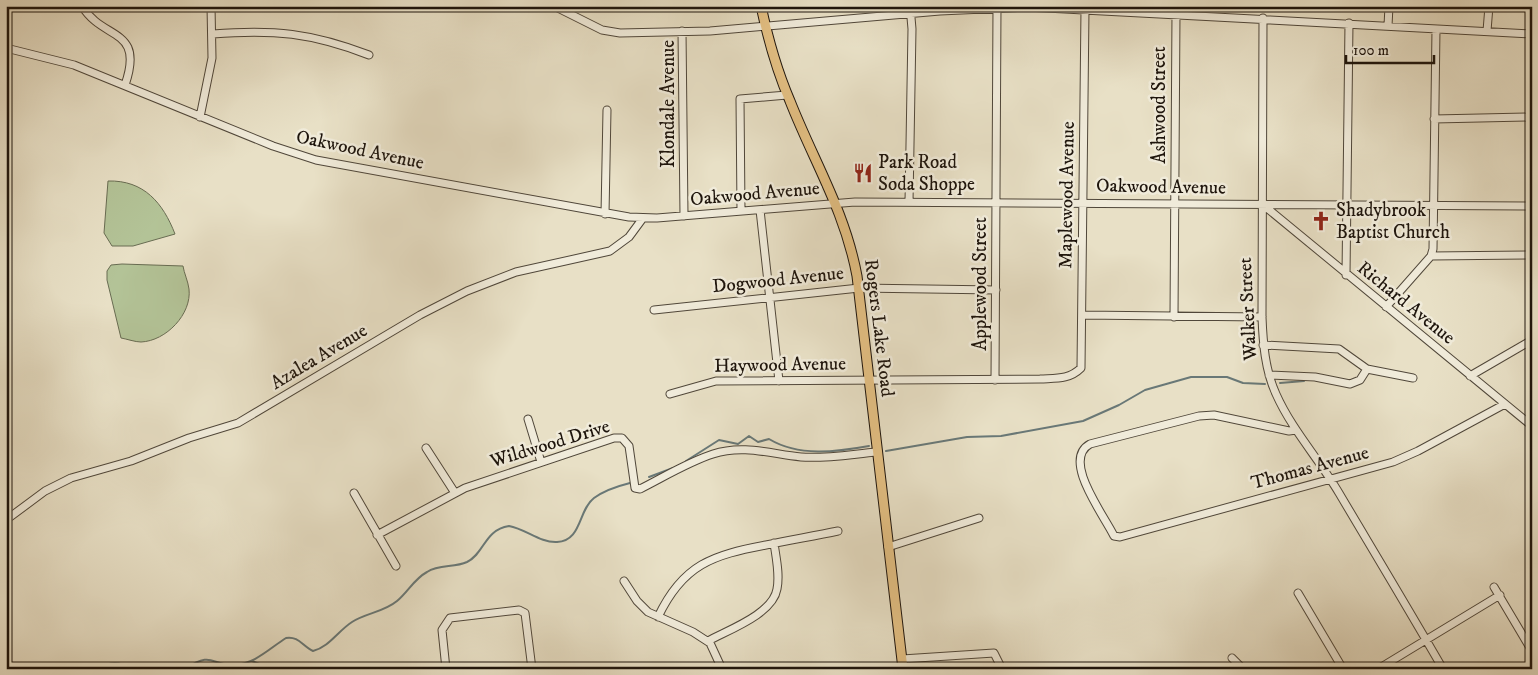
<svg xmlns="http://www.w3.org/2000/svg" width="1538" height="675" font-family="'IM FELL DW Pica',serif">
<rect width="100%" height="100%" fill="#e8e0c6"/>
<filter id="stains"><feTurbulence type="fractalNoise" baseFrequency=".004" numOctaves="4"/><feColorMatrix values="0 0 0 0 .2 0 0 0 0 .09 0 0 0 0 .02 0 0 0 .5 -.17"/></filter>
<radialGradient id="worn" r=".72"><stop offset=".6" stop-color="#630" stop-opacity="0"/><stop offset="1" stop-color="#630" stop-opacity=".3"/></radialGradient>
<path fill="#b3c397" stroke="#686c52" d="M 108,181 C 144,180 163,203 175,234 L 133,246 L 112,246 L 104,233 Z
M 122,264 L 183,266 C 184,273 188,281 189,289 C 192,314 166,341 141,342 C 135,342 127,339 121,338 L 107,280 L 107,271 L 111,265 Z"/>
<g fill="none" stroke-linecap="round" stroke-linejoin="round">
<path stroke="#697877" stroke-width="2" d="M 1529,375 L 1532,373
M 1280,383 L 1304,381
M 886,451 L 967,437 L 1001,436 L 1083,421 L 1119,405 L 1145,390 L 1191,377 L 1227,377 L 1243,383 L 1265,384
M 686,461 L 719,440 L 738,444 L 749,436 L 758,442 L 769,439 C 799,457 836,452 869,446
M 649,477 L 673,468
M 252,661 L 272,669
M 98,669 C 109,662 120,661 130,669
M 185,669 C 214,650 210,666 234,665 C 255,664 270,648 286,638 C 299,636 302,646 313,651 C 329,647 338,631 352,622 C 366,613 384,612 397,601 C 408,592 414,579 427,572 C 439,564 454,568 467,562 C 485,553 484,530 509,526 C 526,529 540,543 557,542 C 582,541 578,510 594,498 C 605,490 618,486 630,483"/>
<defs>
<path id="minor" d="M 82,6 C 103,41 145,27 125,85
M 554,6 L 602,30 L 620,33 L 710,31 L 940,11 L 1027,7 L 1532,34
M 1263,18 L 1262,317 C 1263,343 1265,370 1276,394 C 1292,430 1319,459 1339,493 C 1374,552 1409,610 1443,669
M 1388,26 L 1389,6
M 682,31 L 684,216
M 1487,31 L 1489,6
M 213,34 C 273,29 312,33 369,55
M 6,48 L 74,65 L 273,146 L 316,160 L 629,217 L 657,218 L 855,202 L 1532,206
M 200,117 L 212,58 L 211,6
M 1434,119 L 1532,117
M 909,202 L 912,29 L 910,6
M 1262,204 L 1532,426
M 760,210 L 779,381
M 741,211 L 740,99 L 787,95
M 605,214 L 607,110
M 1431,256 L 1532,255
M 1346,275 L 1349,23
M 1386,307 L 1431,256 L 1433,249 L 1436,29
M 654,310 L 859,288 L 996,290
M 1082,315 L 1262,317
M 1174,317 L 1176,13
M 1263,345 L 1339,349 L 1367,369 L 1413,378
M 1269,375 L 1315,377 L 1350,384 L 1360,380 L 1367,369
M 1470,376 L 1532,340
M 995,380 L 997,7
M 670,394 L 716,381 L 1040,379 C 1055,378 1069,380 1081,368 L 1085,9
M 528,419 L 541,462
M 1296,430 L 1289,431 L 1214,415 L 1199,416 L 1090,444 C 1061,460 1104,515 1114,536 L 1120,537 L 1393,462 L 1418,451 L 1505,404
M 426,448 L 455,493
M 354,493 L 396,566
M 6,520 L 45,491 L 71,478 L 131,461 L 189,438 L 238,423 L 420,315 L 467,291 L 516,272 L 610,251 L 629,237 L 643,218
M 377,535 L 465,488 L 614,438 L 622,438 L 629,446 L 635,488 L 640,489 C 664,477 688,462 713,454 C 743,444 771,454 801,457 C 825,459 853,454 877,452
M 888,547 L 979,518
M 624,581 L 637,601 L 648,612 L 693,632 L 710,643 L 722,669
M 1494,587 L 1532,651
M 1298,593 L 1343,669
M 658,617 C 683,564 713,555 766,545 C 790,540 814,536 838,531
M 708,641 C 728,630 773,614 777,589 C 780,574 776,558 774,543
M 1232,658 L 1243,669
M 902,659 L 994,653 L 1002,669
M 446,669 L 442,630 L 450,618 L 519,610 L 525,613 L 532,669
M 1173,669 L 1173,668
M 1378,669 L 1500,595"/>
<path id="major" d="M 761,6 C 768,39 777,71 790,101 C 814,162 845,211 857,276 L 903,669"/>
</defs>
<use href="#minor" stroke="#50473a" stroke-width="9"/>
<use href="#major" stroke="#1d140c" stroke-width="11"/>
<use href="#minor" stroke="#f0ebda" stroke-width="7"/>
<use href="#major" stroke="#e4c083" stroke-width="9"/>
</g>
<defs>
<symbol id="restaurant-bare" viewBox="-9 -9 18 18"><path d="M-5-6h1v4h1v-4h1v4h1v-4h1v5L-1.5 .5V6h-2V.5L-5-1ZM5-6V6H3V1.5H1.5Q1.5-4 5-6Z" fill="#8f2418" stroke="#f0ebda" stroke-width="2.5" paint-order="stroke"/></symbol>
<symbol id="church-bare" viewBox="-9 -9 18 18"><path d="M-1.2-6h2.4v3.5h3.3v2.4h-3.3V6h-2.4V-.1h-3.3v-2.4h3.3Z" fill="#8f2418" stroke="#f0ebda" stroke-width="2.5" paint-order="stroke"/></symbol>
</defs>
<g fill-rule="evenodd">
<use href="#restaurant-bare" x="849" y="159" width="28" height="28"/>
<use href="#church-bare" x="1307" y="207" width="28" height="28"/>
</g>
<g text-anchor="middle" dominant-baseline="central" stroke-width="5" stroke-linejoin="round" paint-order="stroke">
<g font-size="19" fill="#1d140c" stroke="#f0ebda">
<text transform="translate(668 104) rotate(-90)">Klondale Avenue</text>
<text transform="translate(1159 105) rotate(-90)">Ashwood Street</text>
<text transform="translate(360 150) rotate(12)">Oakwood Avenue</text>
<text transform="translate(1161 187) rotate(1)">Oakwood Avenue</text>
<text transform="translate(755 194) rotate(-5)">Oakwood Avenue</text>
<text transform="translate(1067 195) rotate(-89)">Maplewood Avenue</text>
<text transform="translate(778 280) rotate(-6)">Dogwood Avenue</text>
<text transform="translate(980 284) rotate(-90)">Applewood Street</text>
<text transform="translate(1406 303) rotate(39)">Richard Avenue</text>
<text transform="translate(1248 309) rotate(-93)">Walker Street</text>
<text transform="translate(879 328) rotate(83)">Rogers Lake Road</text>
<text transform="translate(319 357) rotate(-31)">Azalea Avenue</text>
<text transform="translate(780 365) rotate(-1)">Haywood Avenue</text>
<text transform="translate(550 444) rotate(-17)">Wildwood Drive</text>
<text transform="translate(1310 468) rotate(-15)">Thomas Avenue</text>
</g>
<g font-size="19" fill="#1d140c" stroke="#f0ebda" text-anchor="start">
<text x="878" y="162">Park Road<tspan x="878" dy="22">Soda Shoppe</tspan></text>
<text x="1336" y="210">Shadybrook<tspan x="1336" dy="22">Baptist Church</tspan></text>
</g>
</g>
<rect width="1538" height="675" fill="none" stroke="#e8e0c6" stroke-width="25"/>
<rect x="8" y="8" width="1523" height="660" fill="none" stroke="#1d140c" stroke-width="2.5"/>
<rect x="12" y="12" width="1513" height="650" fill="none" stroke="#1d140c"/>
<path d="M1346 55v8h88v-8" fill="none" stroke="#1d140c" stroke-width="2.5"/>
<text x="1353" y="55" font-size="15" fill="#1d140c" stroke="#f0ebda" stroke-width="4" paint-order="stroke">100 m</text>
<rect width="100%" height="100%" filter="url(#stains)"/>
<rect width="100%" height="100%" fill="url(#worn)"/>
</svg>
